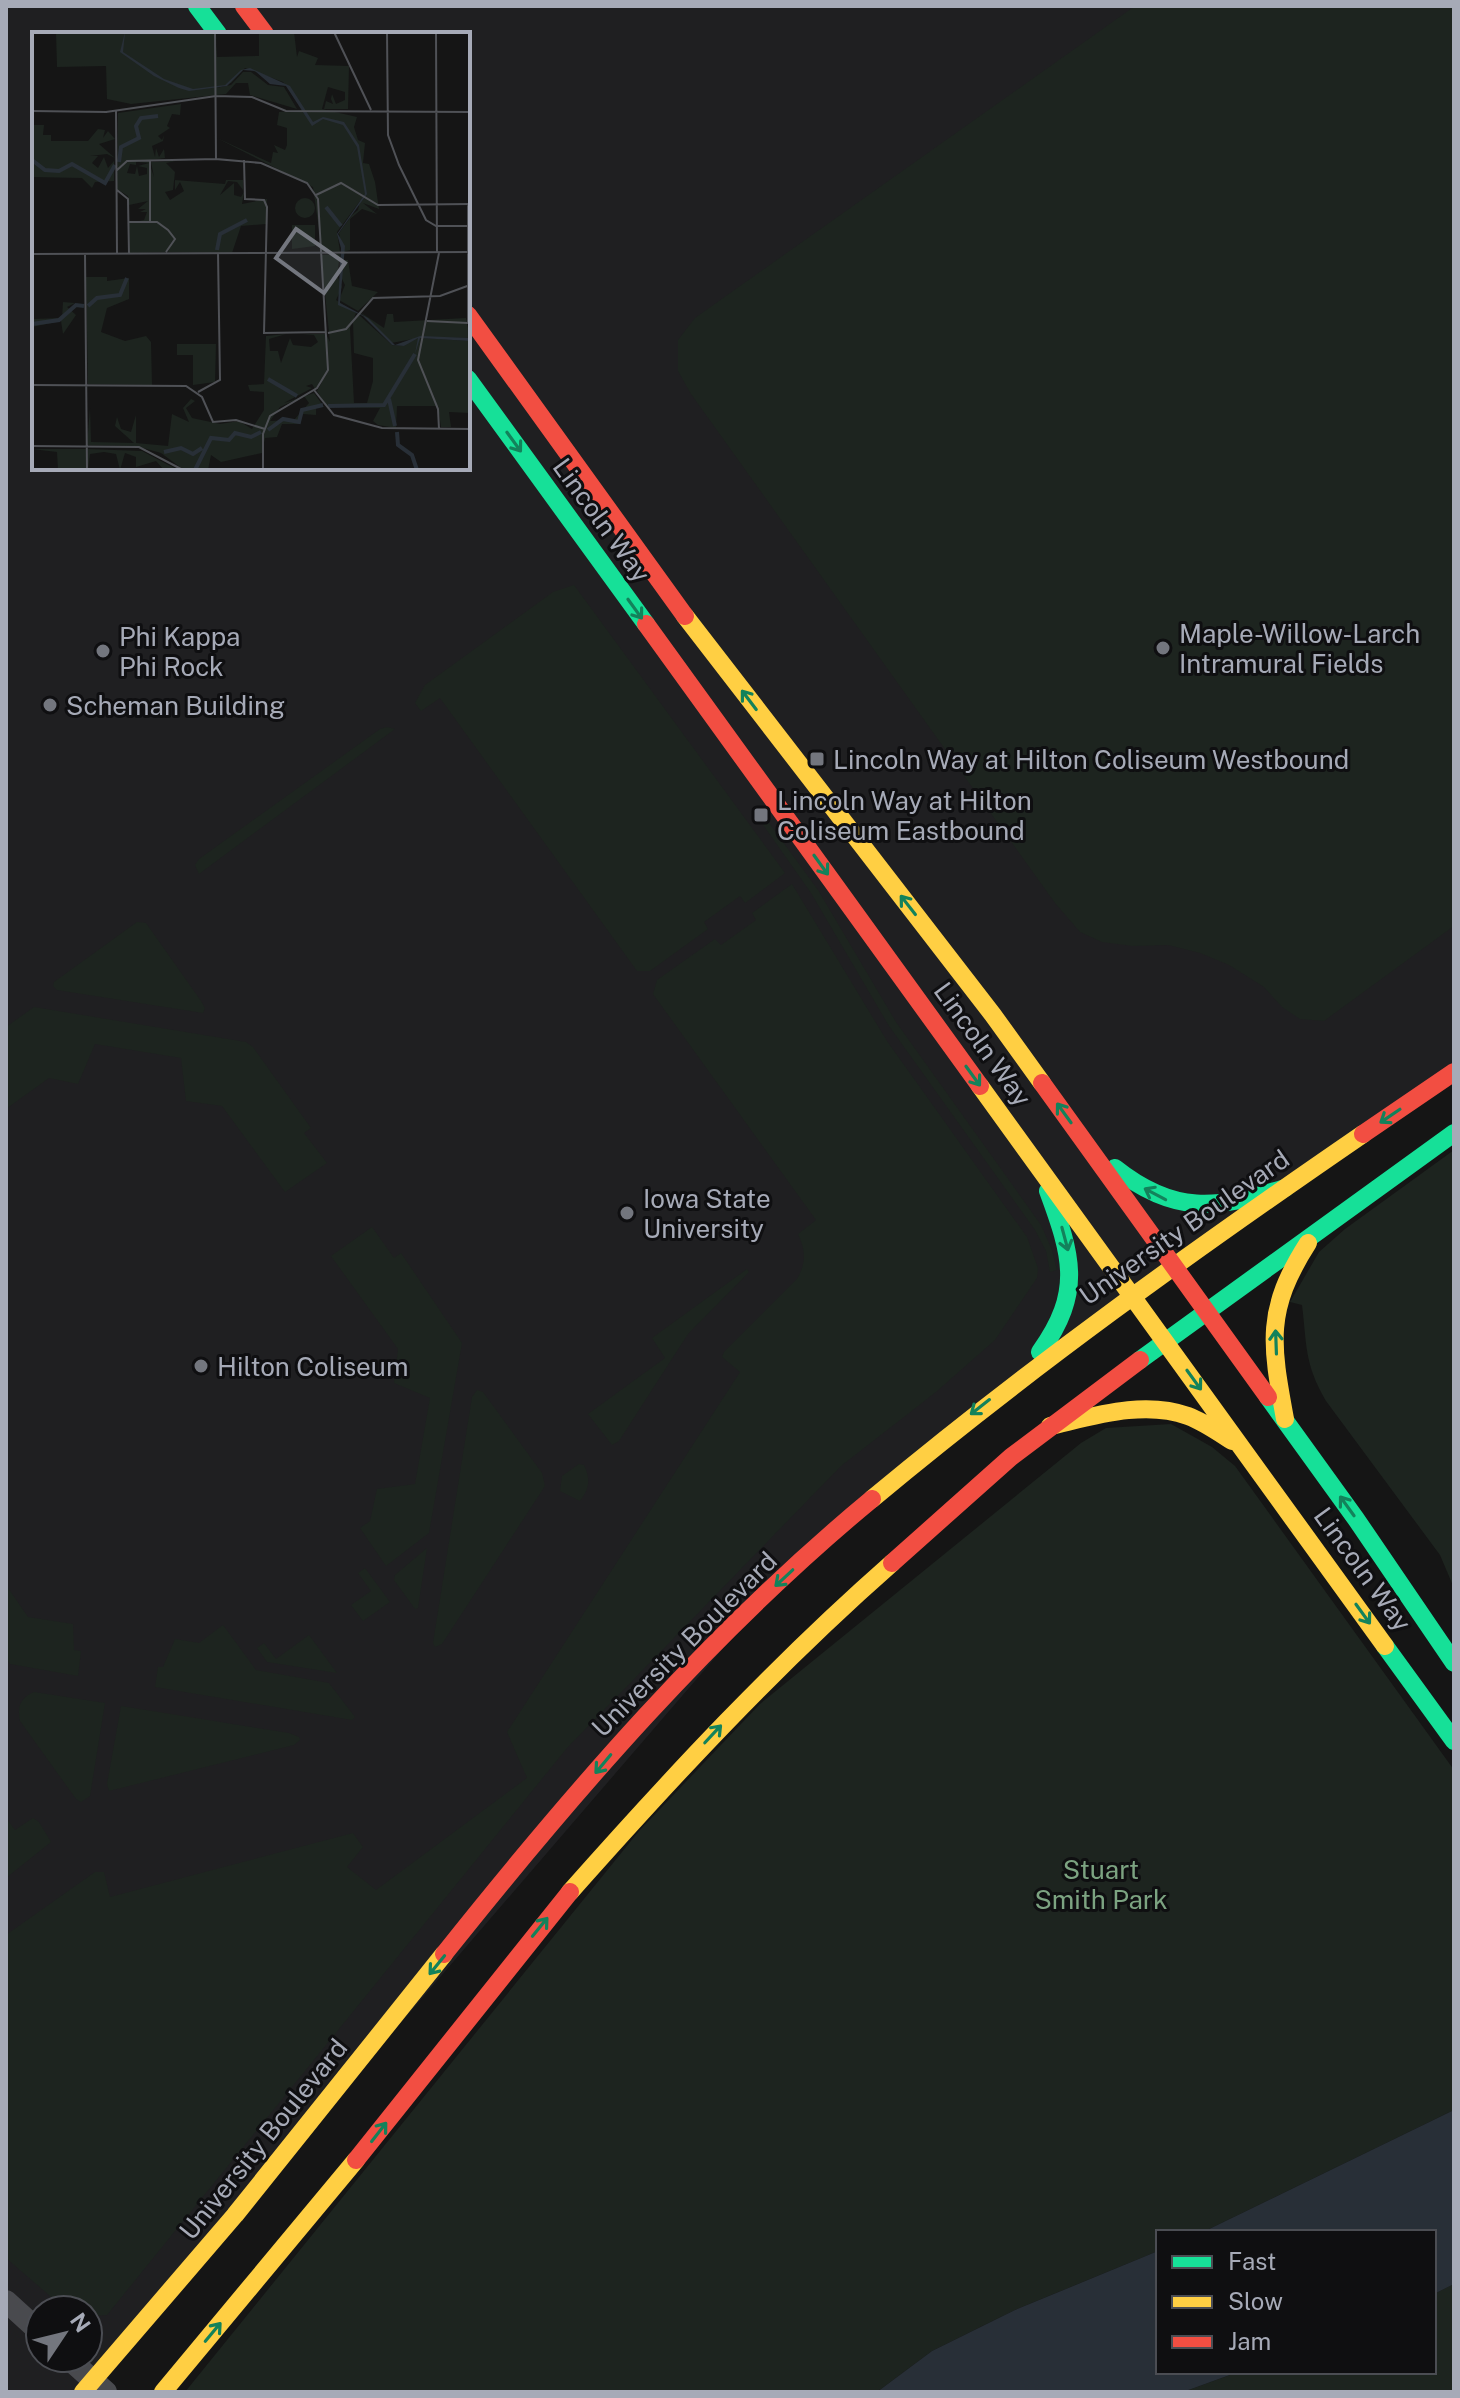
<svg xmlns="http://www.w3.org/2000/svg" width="1460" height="2398" font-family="'Public Sans',sans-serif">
<rect width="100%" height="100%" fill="#151515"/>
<path fill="#1f1f21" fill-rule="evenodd" d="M 6,6 L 1454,6 L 1454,1072 L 1174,1264 L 781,1581 L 83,2392 L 6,2392 ZM 34,34 L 468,34 L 468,468 L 34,468 ZM 40,2310 L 88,2310 L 88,2358 L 40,2358 Z"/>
<path fill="#1d241f" d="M 1135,6 L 1454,6 L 1454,926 L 1324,1021 L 1300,1019 L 1282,1007 L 1264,987 L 1229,965 L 1200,953 L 1168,945 L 1133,946 L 1102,942 L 1080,932 L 1055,903 L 691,394 L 678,371 L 678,340 L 695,318 Z
M 574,585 L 785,873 L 745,903 L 740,896 L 704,922 L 708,929 L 650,971 L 637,971 L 440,698 L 421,711 L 415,703 L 425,685 L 553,592 Z
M 387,727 L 395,729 L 199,874 L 195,865 L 199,859 L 380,729 Z
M 764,816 L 818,890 L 896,1022 L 1041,1225 L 1052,1250 L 1057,1270 L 1050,1272 L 1046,1251 L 1035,1230 L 889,1026 L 811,893 L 759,819 Z
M 792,884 L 887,1041 L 1027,1237 L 1038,1268 L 1037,1278 L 995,1340 L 936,1392 L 841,1466 L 567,1748 L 107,2315 L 88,2316 L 88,2310 L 65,2309 L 6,2258 L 6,1935 L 95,1872 L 104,1872 L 110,1897 L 353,1833 L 363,1847 L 347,1867 L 376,1890 L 527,1778 L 507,1732 L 740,1372 L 722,1357 L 724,1352 L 797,1279 C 806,1263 806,1251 798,1234 L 816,1220 L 653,994 L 657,980 L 715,939 L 721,945 L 756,920 L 752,913 Z
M 137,922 L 146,923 L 201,1001 L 205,1008 L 203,1013 L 57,990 L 53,986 L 54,982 Z
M 34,1007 L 246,1042 L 253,1047 L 311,1128 L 304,1133 L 327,1163 L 285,1192 L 222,1106 L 186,1101 L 181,1058 L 95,1044 L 78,1084 L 49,1078 L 6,1109 L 6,1027 Z
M 1454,1150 L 1454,1588 L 1440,1555 L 1326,1401 C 1304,1363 1307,1345 1302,1305 L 1290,1302 L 1319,1252 L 1345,1229 Z
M 372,1227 L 394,1258 L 401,1253 L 462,1343 L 429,1533 L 386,1566 L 360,1528 L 370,1521 L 377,1489 L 415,1484 L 430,1398 L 394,1383 L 398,1349 L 331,1256 Z
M 747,1269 L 749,1272 L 688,1334 L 619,1441 L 612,1445 L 588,1414 L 665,1358 L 652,1338 Z
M 477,1390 L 483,1392 L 542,1473 L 545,1486 L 442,1644 L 435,1647 L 433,1643 L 472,1397 Z
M 1171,1424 L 1212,1447 L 1235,1466 L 1454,1770 L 1454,2110 L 1203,2232 L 1158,2232 L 1158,2251 L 1015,2310 L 932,2351 L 877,2392 L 185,2392 L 639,1831 L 760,1704 L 1081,1443 L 1106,1428 Z
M 579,1464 L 584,1465 C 591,1480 589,1489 580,1501 L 560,1491 L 562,1476 Z
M 427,1548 L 418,1608 L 415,1609 L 394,1580 L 395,1575 Z
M 365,1568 L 390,1602 L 363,1621 L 351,1605 L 371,1591 L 358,1573 Z
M 6,1585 L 28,1617 L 73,1624 L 74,1650 L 81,1651 L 78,1676 L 10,1664 L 6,1659 Z
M 223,1625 L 256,1670 L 329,1683 L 355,1717 L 352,1720 L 155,1687 L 158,1667 L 163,1667 L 175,1639 L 199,1643 Z
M 309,1635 L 337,1673 L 267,1662 L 257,1648 L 264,1643 L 276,1659 Z
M 34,1692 L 105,1703 L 90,1796 L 81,1802 L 76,1799 L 20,1721 C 17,1707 20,1698 34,1692 Z
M 121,1706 L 289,1733 L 299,1737 L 300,1740 L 294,1745 L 109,1791 L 107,1784 Z
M 6,1818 L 15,1830 L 33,1818 L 39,1822 L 51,1842 L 6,1878 Z
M 1454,2284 L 1454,2392 L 1183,2392 L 1238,2372 L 1434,2372 L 1434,2294 Z"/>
<path fill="#282f37" d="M 1454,2110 L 1454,2284 L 1434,2294 L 1434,2232 L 1203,2232 Z
M 1158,2251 L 1158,2372 L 1238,2372 L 1183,2392 L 877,2392 L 932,2351 L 1015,2310 Z"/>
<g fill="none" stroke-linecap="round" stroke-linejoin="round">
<path stroke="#494a4e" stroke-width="22" d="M 6,2301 L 40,2332
M 68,2358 L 106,2392"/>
<path stroke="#16e098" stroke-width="18" d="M 197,6 L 218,34
M 468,379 L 646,624
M 1115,1168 C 1174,1215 1216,1209 1285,1188
M 1040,1352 C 1083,1292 1072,1256 1048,1191
M 1140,1360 L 1454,1133
M 1268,1397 L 1356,1519 L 1454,1663
M 1385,1646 L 1454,1741"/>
<path stroke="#ffcf43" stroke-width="18" d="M 685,616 L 993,1015 L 1042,1083
M 980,1086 L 1385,1646
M 1285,1419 C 1271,1343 1265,1310 1308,1243
M 1050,1426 C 1094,1416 1144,1400 1188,1416 C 1204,1422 1218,1432 1232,1441
M 872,1499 C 1029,1368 1194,1250 1363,1134
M 570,1892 C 672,1777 776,1665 892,1563
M 83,2392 L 235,2215 L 444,1954
M 163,2392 L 356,2160"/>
<path stroke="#f24e42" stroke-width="18" d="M 244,6 L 265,34
M 468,315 L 685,616
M 646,624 L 980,1086
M 1042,1083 L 1268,1397
M 1363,1134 L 1454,1072
M 892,1563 L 1011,1457 L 1140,1360
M 444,1954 C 573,1792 711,1632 872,1499
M 356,2160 L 570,1892"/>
</g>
<defs><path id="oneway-shaft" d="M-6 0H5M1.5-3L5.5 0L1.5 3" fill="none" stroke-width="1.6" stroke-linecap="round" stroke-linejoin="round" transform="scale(2)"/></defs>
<g stroke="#13825b">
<use href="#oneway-shaft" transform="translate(514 442) rotate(54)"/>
<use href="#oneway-shaft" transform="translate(635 609) rotate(54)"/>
<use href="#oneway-shaft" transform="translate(749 700) rotate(-127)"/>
<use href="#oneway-shaft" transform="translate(821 865) rotate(54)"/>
<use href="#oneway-shaft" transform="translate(908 905) rotate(-128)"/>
<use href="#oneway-shaft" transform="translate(973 1076) rotate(54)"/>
<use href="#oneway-shaft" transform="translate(1064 1113) rotate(-126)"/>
<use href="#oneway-shaft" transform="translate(1390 1116) rotate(146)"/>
<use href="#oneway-shaft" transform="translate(1155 1194) rotate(-152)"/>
<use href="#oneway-shaft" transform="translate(1065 1239) rotate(75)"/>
<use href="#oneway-shaft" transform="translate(1276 1342) rotate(-92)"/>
<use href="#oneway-shaft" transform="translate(1194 1380) rotate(54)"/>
<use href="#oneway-shaft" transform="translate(980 1407) rotate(142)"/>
<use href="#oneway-shaft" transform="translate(1347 1506) rotate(-126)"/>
<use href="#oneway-shaft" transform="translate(784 1578) rotate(137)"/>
<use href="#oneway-shaft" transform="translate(1363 1614) rotate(54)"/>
<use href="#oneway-shaft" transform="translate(713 1734) rotate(-47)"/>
<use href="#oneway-shaft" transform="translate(603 1764) rotate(130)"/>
<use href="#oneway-shaft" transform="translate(540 1927) rotate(-51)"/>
<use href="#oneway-shaft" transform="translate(437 1965) rotate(129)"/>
<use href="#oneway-shaft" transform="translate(379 2132) rotate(-52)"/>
<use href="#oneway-shaft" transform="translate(213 2332) rotate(-50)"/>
</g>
<g fill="#73767e" stroke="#0f0f11" stroke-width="3">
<circle cx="1163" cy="648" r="8"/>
<circle cx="103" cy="651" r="8"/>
<circle cx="50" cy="705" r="8"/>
<rect x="809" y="751" width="16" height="16" rx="4"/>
<rect x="753" y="807" width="16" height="16" rx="4"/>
<circle cx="627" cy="1213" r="8"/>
<circle cx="201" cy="1366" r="8"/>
</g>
<g text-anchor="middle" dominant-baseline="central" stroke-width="6" stroke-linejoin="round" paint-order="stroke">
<g font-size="26" fill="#a6aab7" stroke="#0f0f11">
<text transform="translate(602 520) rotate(54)">Lincoln Way</text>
<text transform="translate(983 1044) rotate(54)">Lincoln Way</text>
<text transform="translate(1184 1227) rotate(-35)">University Boulevard</text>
<text transform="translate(1363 1569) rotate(54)">Lincoln Way</text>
<text transform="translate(684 1644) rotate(-45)">University Boulevard</text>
<text transform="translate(263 2139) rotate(-51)">University Boulevard</text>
</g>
<g font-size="26" fill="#a6aab7" stroke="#0f0f11" text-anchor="start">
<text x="1179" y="633">Maple-Willow-Larch<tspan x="1179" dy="30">Intramural Fields</tspan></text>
<text x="119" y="636">Phi Kappa<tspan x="119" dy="30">Phi Rock</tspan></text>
<text x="66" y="705">Scheman Building</text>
<text x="833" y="759">Lincoln Way at Hilton Coliseum Westbound</text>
<text x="777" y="800">Lincoln Way at Hilton<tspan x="777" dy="30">Coliseum Eastbound</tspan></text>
<text x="643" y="1198">Iowa State<tspan x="643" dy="30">University</tspan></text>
<text x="217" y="1366">Hilton Coliseum</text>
</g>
<g font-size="26" fill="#7ca381" stroke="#0f0f11">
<text x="1101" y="1869">Stuart<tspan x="1101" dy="30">Smith Park</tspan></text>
</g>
</g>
<g transform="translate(32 32)">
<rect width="438" height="438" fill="#151515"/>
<path d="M 24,0 L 183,0 L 185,25 L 227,24 L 227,0 L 262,0 L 265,25 L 267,19 L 286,26 L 283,33 L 317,34 L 316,77 L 292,77 L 294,69 L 301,72 L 299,67 L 300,62 L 304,72 L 313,68 L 313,60 L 296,55 L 290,77 L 325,85 L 322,95 L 326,108 L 333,111 L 331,131 L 337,132 L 343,150 L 347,177 L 331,171 L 345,182 L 330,177 L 318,187 L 318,218 L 311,220 L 307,201 L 320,183 L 326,178 L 328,169 L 305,200 L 308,220 L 290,219 L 281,155 L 185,106 L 239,131 L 241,120 L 246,121 L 242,113 L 253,118 L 255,113 L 255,96 L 245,93 L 247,80 L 272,78 L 251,50 L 213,36 L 199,51 L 184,56 L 199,53 L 211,40 L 219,40 L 236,53 L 252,55 L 265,77 L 218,63 L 216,51 L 204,51 L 194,62 L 99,72 L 75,67 L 74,34 L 25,35 ZM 149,72 L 148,83 L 140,82 L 135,94 L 138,96 L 126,104 L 130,108 L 132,103 L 131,109 L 120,114 L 123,125 L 124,116 L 127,125 L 132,117 L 133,126 L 104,130 L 104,133 L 98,132 L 95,141 L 103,142 L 105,134 L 107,144 L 115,142 L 115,136 L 106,134 L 117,131 L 106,131 L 117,130 L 122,145 L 119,130 L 144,129 L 134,131 L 143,140 L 141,158 L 133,160 L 138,168 L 152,159 L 148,150 L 143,158 L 143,148 L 193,152 L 194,148 L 211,148 L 211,158 L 205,150 L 196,149 L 188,163 L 202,151 L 202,163 L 209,165 L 212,160 L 210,172 L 235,167 L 234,192 L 209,194 L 200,221 L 136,220 L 140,209 L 134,220 L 98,221 L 97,191 L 112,188 L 115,180 L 108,180 L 114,177 L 106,177 L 116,169 L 97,173 L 96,164 L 85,157 L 86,81 ZM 2,93 L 12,93 L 11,103 L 19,103 L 19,109 L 56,109 L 66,97 L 73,98 L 71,106 L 76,99 L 83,107 L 67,112 L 83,126 L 75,122 L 58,124 L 66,124 L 60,131 L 66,136 L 72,125 L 76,136 L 82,129 L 82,149 L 63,150 L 60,156 L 50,146 L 0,145 ZM263 176a10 10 0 1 1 20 0a10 10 0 1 1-20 0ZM 260,193 L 283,193 L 283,214 L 260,217 ZM 308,222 L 305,243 L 310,255 L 304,268 L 324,281 L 318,296 L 322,371 L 335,371 L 341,349 L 341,326 L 322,321 L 321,290 L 326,282 L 360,313 L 372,314 L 381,307 L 359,311 L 328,280 L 352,296 L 355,282 L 361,282 L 362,290 L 434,286 L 438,306 L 383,305 L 389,306 L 388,312 L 391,306 L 438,309 L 438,381 L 417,380 L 419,395 L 409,395 L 406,374 L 365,374 L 364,396 L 346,393 L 341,389 L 348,376 L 295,375 L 285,359 L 290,350 L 283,357 L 280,352 L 274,354 L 280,356 L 252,371 L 282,361 L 292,375 L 284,375 L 284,383 L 271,382 L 267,392 L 250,392 L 245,405 L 233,406 L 230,421 L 189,430 L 179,423 L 176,438 L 152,438 L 129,421 L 104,414 L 55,413 L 58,376 L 59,410 L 102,411 L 83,394 L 85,385 L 89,397 L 99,400 L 104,383 L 104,411 L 136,414 L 140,382 L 157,390 L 151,376 L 159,367 L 163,369 L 154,376 L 160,386 L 188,392 L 207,389 L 220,397 L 232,378 L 232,360 L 218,359 L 216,353 L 232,352 L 234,304 L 254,302 L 237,307 L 238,319 L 246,319 L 249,331 L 258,306 L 261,313 L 279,315 L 286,310 L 282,303 L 270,302 L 294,302 L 298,310 L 289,223 ZM 272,364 L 277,371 L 262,388 L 238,389 L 248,375 ZM 311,228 L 316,228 L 320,254 L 346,260 L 326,279 L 307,268 L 313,253 L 308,243 ZM 54,245 L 75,245 L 75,249 L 97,246 L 97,267 L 75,276 L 69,300 L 93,309 L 114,304 L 119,310 L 120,353 L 56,352 ZM 31,270 L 43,271 L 35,275 L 44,283 L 31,302 L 29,289 L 0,295 L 0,287 L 30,286 ZM 145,312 L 184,312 L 183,350 L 161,353 L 161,323 L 145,323 ZM 0,417 L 54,417 L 54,438 L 26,438 L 25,420 ZM 56,417 L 110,419 L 146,438 L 132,438 L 124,429 L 104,435 L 104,425 L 93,421 L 88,438 L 84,422 L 72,420 L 58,422 L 56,438 Z" fill="#1d241f" fill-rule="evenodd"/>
<path d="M 93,0 L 91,20 L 132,47 L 161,57 L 193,53 L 209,38 L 218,36 L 258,54 L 281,90 L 291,85 L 312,90 L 327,113 L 335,162 L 306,202 L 313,214 L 308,271 L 336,286 L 363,313 L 388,304 L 438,306 L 438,309 L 388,306 L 383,322 L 386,306 L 372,314 L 360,313 L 331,284 L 306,273 L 309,216 L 305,202 L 333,162 L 325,115 L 311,93 L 291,87 L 280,94 L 254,54 L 238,52 L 223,39 L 211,38 L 195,54 L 157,59 L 147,56 L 122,44 L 88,20 Z" fill="#282f37"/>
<path fill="none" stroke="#282f37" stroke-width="4" d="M 0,128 L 13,138 L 27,139 L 40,132 L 73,151 L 83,133M 87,130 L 89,115 L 107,106 L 104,94 L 109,86 L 126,84M 294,175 L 309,194M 185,218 L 188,202 L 215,188M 56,274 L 65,266 L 88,263 L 95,246M 0,292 L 27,288 L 44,273 L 52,274M 236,347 L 265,364M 357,367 L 363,394M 296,374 L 352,373 L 383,322M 236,398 L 251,387 L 267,390 L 270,378 L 291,373M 365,400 L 366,413 L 380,423 L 385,438M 132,420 L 149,416 L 161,422 L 170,416M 163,438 L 179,406 L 197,408 L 203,401 L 219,405 L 229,400"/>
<path fill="none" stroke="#4f5156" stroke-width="2" d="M 183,0 L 184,127 L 229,131 L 275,151 L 286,167 L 296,338 L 285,356 L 238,384 L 231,402 L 231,438M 302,0 L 339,78M 355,0 L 356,103 L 367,133 L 394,188 L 404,194 L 436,194M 404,0 L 405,221M 84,78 L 85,222M 0,79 L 75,80M 74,80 L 184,64 L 220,65 L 254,79 L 438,80M 212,128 L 213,167 L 232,168 L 235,175 L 232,301 L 293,300M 118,129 L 118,190M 84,139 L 95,129 L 184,127M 85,158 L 96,167 L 97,222M 284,163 L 309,151 L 346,173 L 438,172M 436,172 L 436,291M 97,190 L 125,190 L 136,198 L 143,207 L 134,220M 407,221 L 386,328 L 406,377 L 407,397M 0,222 L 438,220M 53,222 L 55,438M 395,289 L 436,291M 296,301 L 314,297 L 341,266 L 408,264 L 438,253M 0,353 L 154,354 L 170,365 L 181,390 L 204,388 L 233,397M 282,358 L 302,383 L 350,396 L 438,397M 166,360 L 188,348 L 186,221M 0,414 L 107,415 L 151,438"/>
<path fill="#73767e" fill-opacity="0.15" stroke="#73767e" stroke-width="4" d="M 264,197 L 313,231 L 292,261 L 244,226 Z"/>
<rect width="438" height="438" fill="none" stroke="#a6aab7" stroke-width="4"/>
</g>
<rect width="1460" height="2398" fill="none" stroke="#a6aab7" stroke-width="16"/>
<rect x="1156" y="2230" width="280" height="144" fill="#0f0f11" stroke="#4b4d53" stroke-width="2"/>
<rect x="1172" y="2256" width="40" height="12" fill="#16e098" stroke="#4b4d53" stroke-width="2"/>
<text x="1228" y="2270" font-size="24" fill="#a6aab7">Fast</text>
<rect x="1172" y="2296" width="40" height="12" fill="#ffcf43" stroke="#4b4d53" stroke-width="2"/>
<text x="1228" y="2310" font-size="24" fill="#a6aab7">Slow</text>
<rect x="1172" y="2336" width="40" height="12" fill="#f24e42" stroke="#4b4d53" stroke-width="2"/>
<text x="1228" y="2350" font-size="24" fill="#a6aab7">Jam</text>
<g transform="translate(64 2334) rotate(55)"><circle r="38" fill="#0f0f11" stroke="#4b4d53" stroke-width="2"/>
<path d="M0-6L14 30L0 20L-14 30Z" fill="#73767e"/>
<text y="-12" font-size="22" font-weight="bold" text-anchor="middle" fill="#a6aab7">N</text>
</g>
</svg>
